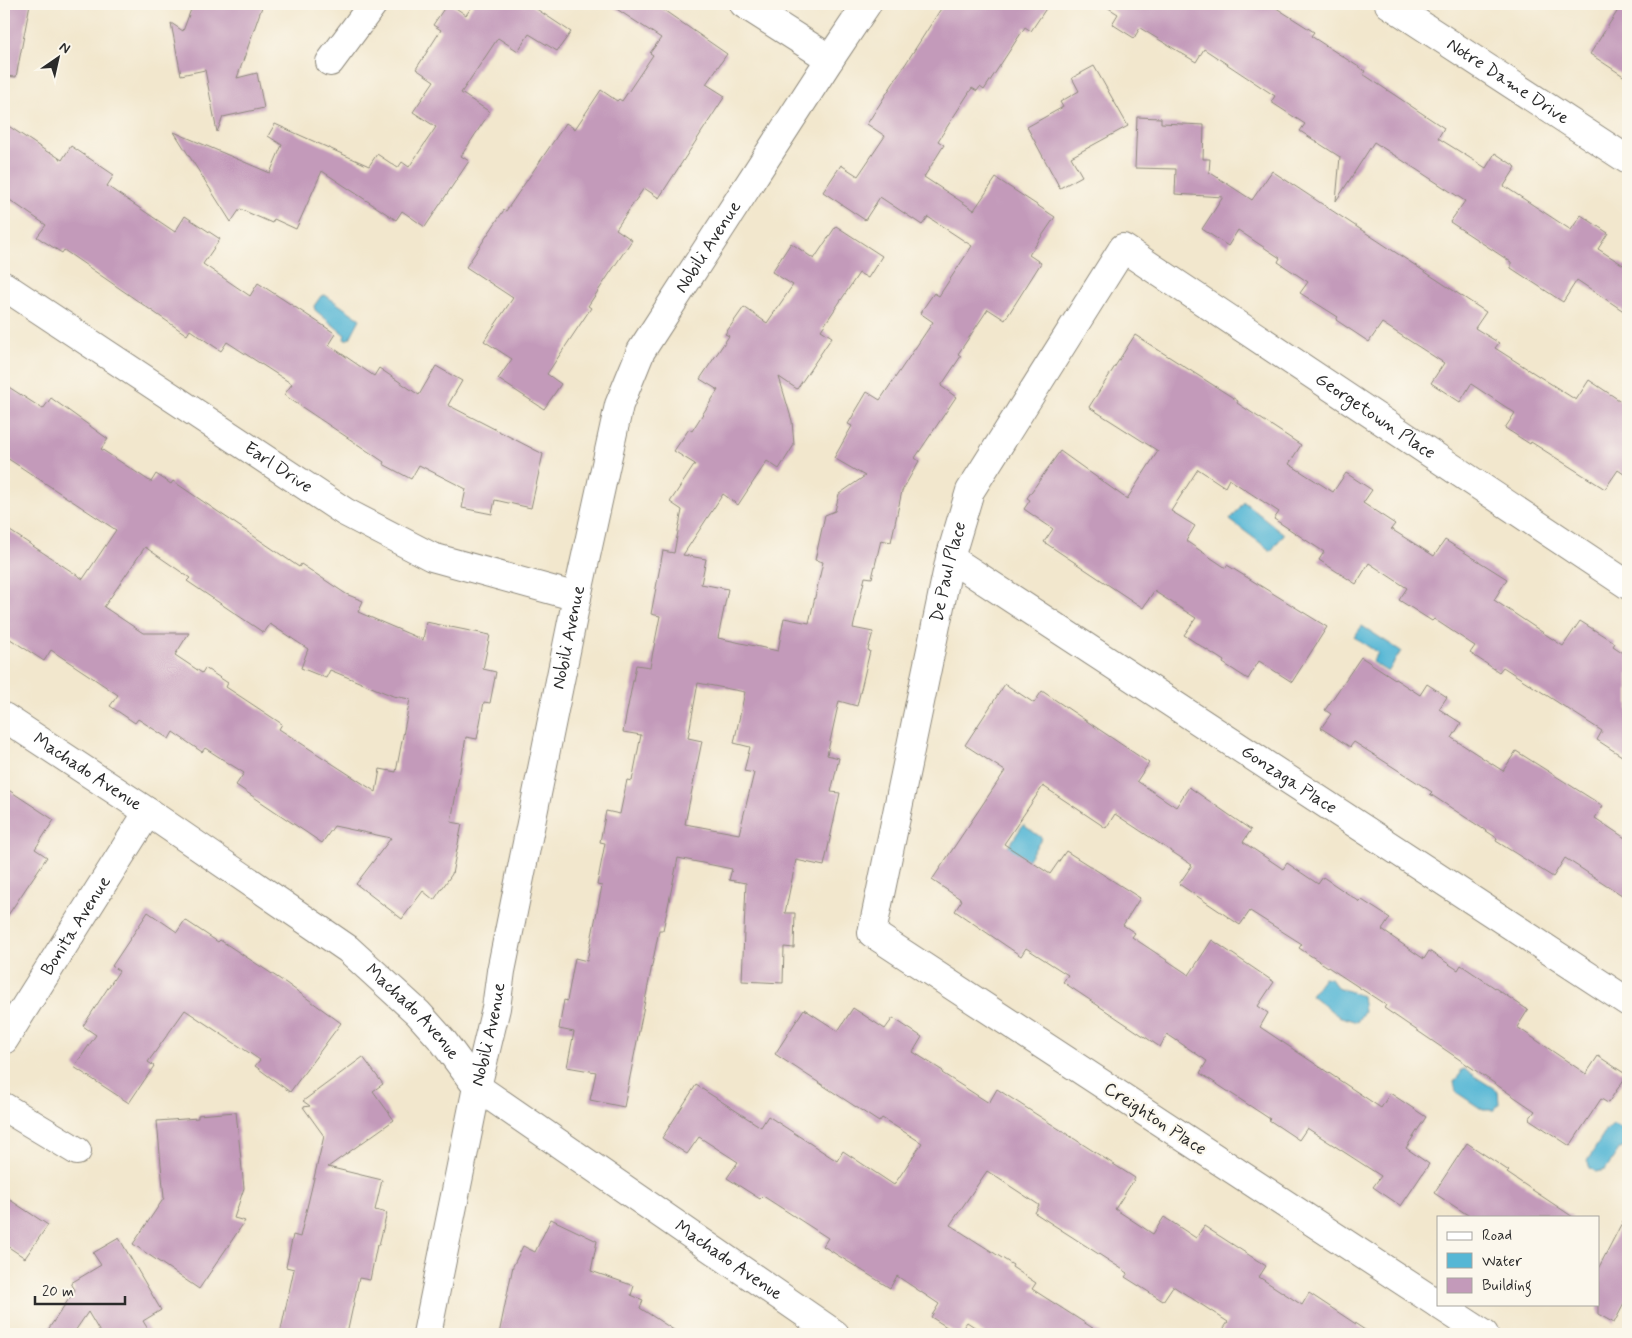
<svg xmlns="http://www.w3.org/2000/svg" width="1632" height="1338" font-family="Mynerve,sans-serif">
<rect width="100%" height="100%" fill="#fbf7ec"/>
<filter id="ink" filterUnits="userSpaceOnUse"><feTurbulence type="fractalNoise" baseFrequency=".02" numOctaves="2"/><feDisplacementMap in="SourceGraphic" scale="10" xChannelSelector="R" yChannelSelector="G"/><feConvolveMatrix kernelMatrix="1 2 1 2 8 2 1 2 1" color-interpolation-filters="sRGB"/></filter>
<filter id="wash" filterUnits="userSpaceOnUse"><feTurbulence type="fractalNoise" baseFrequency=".0096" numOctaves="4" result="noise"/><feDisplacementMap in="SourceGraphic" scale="20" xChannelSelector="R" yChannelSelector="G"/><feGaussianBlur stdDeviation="1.12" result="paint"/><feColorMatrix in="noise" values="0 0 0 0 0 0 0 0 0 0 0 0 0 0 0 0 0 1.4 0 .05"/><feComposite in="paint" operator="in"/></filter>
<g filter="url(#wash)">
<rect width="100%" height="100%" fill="#f2e7cd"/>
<path fill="#56b7d5" stroke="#407180" d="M 325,295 L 360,319 L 350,338 L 345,340 L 344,338 L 345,335 L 315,310 L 314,306 L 321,296 Z
M 1244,502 L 1284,534 L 1271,551 L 1230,520 Z
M 1362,626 L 1401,651 L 1388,672 L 1372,662 L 1378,653 L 1354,637 Z
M 1023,825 L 1042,838 L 1016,877 L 998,862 Z
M 1324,977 L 1330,978 L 1337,987 L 1362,996 L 1364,1011 L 1357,1022 L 1338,1016 L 1311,995 Z
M 1465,1069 L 1468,1072 L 1498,1091 L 1499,1104 L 1494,1110 L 1483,1110 L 1456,1092 L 1454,1082 L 1461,1073 L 1461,1070 Z
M 1613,1125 C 1625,1128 1629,1135 1624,1147 L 1620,1148 L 1605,1170 L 1596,1172 L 1590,1168 L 1587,1161 L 1606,1131 Z"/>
<g id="blocks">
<path fill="#c39aba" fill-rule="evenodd" d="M 4,4 L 30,4 L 16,77 L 4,76 Z
M 193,4 L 263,4 L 237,78 L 257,73 L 264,108 L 223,117 L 217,132 L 205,70 L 181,75 L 171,23 L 183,31 Z
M 447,4 L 450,4 L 466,15 L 474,4 L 529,4 L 571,32 L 557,51 L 529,34 L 518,51 L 498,38 L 461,93 L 490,112 L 461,156 L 469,161 L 425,227 L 402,211 L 396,220 L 322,171 L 296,229 L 274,219 L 272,223 L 240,209 L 231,222 L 174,132 L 270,173 L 282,145 L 268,136 L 275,124 L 369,166 L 377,154 L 398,168 L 402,162 L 409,167 L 436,127 L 413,112 L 434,81 L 416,69 L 441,30 L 433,25 Z
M 609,4 L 655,4 L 727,54 L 706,84 L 725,96 L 659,198 L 644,188 L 616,229 L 632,240 L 588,306 L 591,308 L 547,374 L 561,384 L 544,409 L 498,379 L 512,359 L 484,341 L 513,298 L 466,267 L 504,210 L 506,211 L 566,123 L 575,129 L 601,90 L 617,101 L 619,99 L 622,101 L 653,55 L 650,53 L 661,38 Z
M 944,4 L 1049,4 L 1031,31 L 1025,27 L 984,90 L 980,87 L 977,91 L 972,88 L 938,141 L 944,145 L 924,177 L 974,210 L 996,178 L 1055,217 L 1029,255 L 1041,263 L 1005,320 L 988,309 L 958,354 L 961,356 L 941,386 L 956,397 L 915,458 L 919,461 L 902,491 L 891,542 L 881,540 L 872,578 L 865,577 L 853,628 L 873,632 L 868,650 L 870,651 L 857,706 L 839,701 L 827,755 L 839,758 L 831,792 L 840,793 L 824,866 L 796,860 L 785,913 L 795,913 L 794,948 L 784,947 L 783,983 L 742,981 L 746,883 L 729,880 L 732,869 L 678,858 L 663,930 L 659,930 L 624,1107 L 590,1100 L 596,1072 L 567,1067 L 574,1032 L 559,1029 L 564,1000 L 567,1001 L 575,958 L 587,961 L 602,886 L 597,885 L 605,843 L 600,842 L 606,811 L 620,814 L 627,780 L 632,781 L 641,735 L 623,732 L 636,665 L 650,667 L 660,616 L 651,614 L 663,551 L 674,553 L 682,510 L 670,502 L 695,464 L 674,451 L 689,429 L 692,431 L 718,390 L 700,379 L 729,336 L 725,334 L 744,307 L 767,323 L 793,285 L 772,272 L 791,243 L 814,259 L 836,226 L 882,256 L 868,278 L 859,273 L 821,330 L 832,337 L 797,389 L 779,377 L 792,421 L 794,445 L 779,469 L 767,461 L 738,505 L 723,494 L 683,555 L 706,559 L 701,584 L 728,589 L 718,638 L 778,651 L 784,618 L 809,623 L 823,562 L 815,560 L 825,515 L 835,511 L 839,494 L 865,476 L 834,458 L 852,426 L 848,424 L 867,392 L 880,400 L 933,322 L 920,313 L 934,293 L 939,296 L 972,246 L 928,217 L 922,225 L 880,197 L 865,220 L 823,192 L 841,165 L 858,176 L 885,136 L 867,124 ZM 698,683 L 745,692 L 734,743 L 750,747 L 744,771 L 754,773 L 739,834 L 685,824 L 702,741 L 688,738 Z
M 1102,4 L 1270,4 L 1314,32 L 1311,36 L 1365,71 L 1363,74 L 1444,128 L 1438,138 L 1486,168 L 1495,153 L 1516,167 L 1504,186 L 1571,230 L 1581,215 L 1608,233 L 1598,249 L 1628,268 L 1628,314 L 1577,280 L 1563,302 L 1511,268 L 1511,262 L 1450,222 L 1465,201 L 1374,142 L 1336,201 L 1340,157 L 1300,131 L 1305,124 L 1271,102 L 1275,96 L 1204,49 L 1196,62 L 1140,28 L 1134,38 L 1112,24 L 1118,14 Z
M 1622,4 L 1628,4 L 1628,79 L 1590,54 Z
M 1094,66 L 1128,126 L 1071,157 L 1082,176 L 1060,188 L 1027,127 L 1063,107 L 1060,102 L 1079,91 L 1072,78 Z
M 1137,117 L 1161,118 L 1161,123 L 1204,125 L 1203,159 L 1210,159 L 1209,172 L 1252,200 L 1272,171 L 1486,312 L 1475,328 L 1499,343 L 1495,348 L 1576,400 L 1589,380 L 1628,406 L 1628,477 L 1618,470 L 1605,489 L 1531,442 L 1530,444 L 1505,428 L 1515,413 L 1471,384 L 1460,402 L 1431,383 L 1444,363 L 1382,323 L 1369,342 L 1336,320 L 1338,317 L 1300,293 L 1308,282 L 1278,262 L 1280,258 L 1238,230 L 1228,246 L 1202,229 L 1223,197 L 1175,194 L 1176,169 L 1135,168 Z
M 4,123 L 49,153 L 50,152 L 62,160 L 71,146 L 114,175 L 107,186 L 175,232 L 185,216 L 220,239 L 203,264 L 250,296 L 258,283 L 301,311 L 336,334 L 329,345 L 374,376 L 379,368 L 419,395 L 436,366 L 462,381 L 448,405 L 543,454 L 531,508 L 495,500 L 492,514 L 462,508 L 466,489 L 419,465 L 411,479 L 383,464 L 384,462 L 284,395 L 292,384 L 227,342 L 221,351 L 190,330 L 187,335 L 64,250 L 62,253 L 37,237 L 46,225 L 4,196 Z
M 1135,335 L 1238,401 L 1237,403 L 1301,445 L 1289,464 L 1333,492 L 1346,473 L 1372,490 L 1363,503 L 1395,524 L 1391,529 L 1434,556 L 1445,540 L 1507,579 L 1494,600 L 1563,646 L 1580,621 L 1615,643 L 1613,646 L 1628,656 L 1628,760 L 1597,740 L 1602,731 L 1503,667 L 1499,672 L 1470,653 L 1475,646 L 1434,619 L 1432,621 L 1399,600 L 1407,588 L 1369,563 L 1356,584 L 1319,560 L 1324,552 L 1274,519 L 1279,512 L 1229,479 L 1225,487 L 1198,469 L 1171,511 L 1195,526 L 1186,541 L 1226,568 L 1227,565 L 1327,627 L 1292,682 L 1259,661 L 1248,679 L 1223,663 L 1224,661 L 1184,635 L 1196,618 L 1154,591 L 1143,608 L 1044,542 L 1053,529 L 1024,509 L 1030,500 L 1027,498 L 1060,451 L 1127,499 L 1158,451 L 1089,407 Z
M 4,384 L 43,409 L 51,398 L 108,439 L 101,449 L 151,482 L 156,474 L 171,484 L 173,481 L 299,567 L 301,564 L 346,594 L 363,601 L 358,612 L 423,640 L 426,622 L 490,635 L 483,669 L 496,672 L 490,703 L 484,702 L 477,739 L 466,737 L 451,822 L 462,824 L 452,874 L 434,900 L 423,891 L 402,919 L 356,884 L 391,838 L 334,826 L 322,843 L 236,785 L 244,773 L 205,748 L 202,752 L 173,732 L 169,739 L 138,719 L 135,723 L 110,706 L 118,695 L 87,674 L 51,650 L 44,661 L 4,635 L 4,527 L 83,579 L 116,530 L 4,456 ZM 145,547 L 190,578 L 187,581 L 264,633 L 270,624 L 308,649 L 301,668 L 326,678 L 330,670 L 393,696 L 410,699 L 396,772 L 380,769 L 376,792 L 279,729 L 282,724 L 226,687 L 228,683 L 205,668 L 202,673 L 175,655 L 189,633 L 143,633 L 104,607 Z
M 1361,657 L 1420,695 L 1427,684 L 1447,697 L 1439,709 L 1461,723 L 1452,738 L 1503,771 L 1516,751 L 1603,806 L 1595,818 L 1628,840 L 1628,899 L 1565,858 L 1553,877 L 1496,841 L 1497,838 L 1430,794 L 1432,792 L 1354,742 L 1350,747 L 1321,728 L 1331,714 L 1325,710 Z
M 1005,684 L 1034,703 L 1042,691 L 1149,763 L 1137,781 L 1176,807 L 1189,787 L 1251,830 L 1243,842 L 1283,869 L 1287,863 L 1318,884 L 1323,877 L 1360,902 L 1362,900 L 1390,918 L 1382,930 L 1424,959 L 1429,951 L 1458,970 L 1461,965 L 1501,992 L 1528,1010 L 1517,1027 L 1586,1074 L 1598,1056 L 1627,1075 L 1608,1103 L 1601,1099 L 1570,1146 L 1529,1119 L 1535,1111 L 1384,1008 L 1386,1005 L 1299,948 L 1302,944 L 1250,911 L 1240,925 L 1179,884 L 1192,865 L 1115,814 L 1106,828 L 1043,786 L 1004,844 L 1050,874 L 1066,851 L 1140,898 L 1123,925 L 1135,933 L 1132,937 L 1189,975 L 1212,940 L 1274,982 L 1258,1006 L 1268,1013 L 1260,1027 L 1381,1108 L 1390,1093 L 1426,1117 L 1406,1148 L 1429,1164 L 1401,1206 L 1373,1187 L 1381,1176 L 1307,1128 L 1299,1140 L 1269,1120 L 1270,1119 L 1200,1073 L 1207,1061 L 1167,1034 L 1160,1047 L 1063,982 L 1068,975 L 1026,948 L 1021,956 L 955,911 L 962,900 L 932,880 L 1005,771 L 965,745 Z
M 4,787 L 54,820 L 35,849 L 47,857 L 4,921 Z
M 148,912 L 177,932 L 185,920 L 218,942 L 220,940 L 286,983 L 341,1023 L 290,1092 L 255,1066 L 260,1060 L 185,1010 L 148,1062 L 154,1066 L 129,1103 L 74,1067 L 96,1035 L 83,1026 L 119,971 L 112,966 Z
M 853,1008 L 885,1029 L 893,1018 L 922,1037 L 913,1052 L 943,1071 L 942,1073 L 989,1103 L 997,1089 L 1135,1178 L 1115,1209 L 1153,1234 L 1164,1217 L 1196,1238 L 1204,1226 L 1266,1266 L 1259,1277 L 1302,1305 L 1309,1293 L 1371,1334 L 1220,1334 L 1228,1322 L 1173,1286 L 1163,1301 L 1125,1277 L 1128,1273 L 1035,1213 L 1039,1205 L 987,1171 L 950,1225 L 1013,1265 L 1012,1267 L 1036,1283 L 1032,1289 L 1102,1334 L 985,1334 L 967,1322 L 958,1334 L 931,1317 L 939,1304 L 897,1276 L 890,1288 L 823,1246 L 828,1238 L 763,1196 L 760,1199 L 727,1178 L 738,1162 L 699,1137 L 687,1154 L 662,1138 L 696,1085 L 761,1127 L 768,1116 L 837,1161 L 843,1151 L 894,1185 L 922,1143 L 882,1118 L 879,1122 L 775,1054 L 804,1009 L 838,1031 Z
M 363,1057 L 383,1084 L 373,1091 L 394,1120 L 328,1167 L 382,1180 L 375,1210 L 387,1213 L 379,1245 L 377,1245 L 370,1280 L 359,1278 L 347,1334 L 280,1334 L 294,1269 L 286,1267 L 293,1235 L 300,1237 L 324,1136 L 303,1107 L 310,1106 L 303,1101 Z
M 236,1112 L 244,1188 L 234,1218 L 245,1221 L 199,1289 L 133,1244 L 164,1198 L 157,1121 L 198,1118 L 198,1115 Z
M 1467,1143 L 1509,1171 L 1507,1173 L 1573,1217 L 1471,1217 L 1434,1193 Z
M 4,1196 L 48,1225 L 25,1258 L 4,1244 Z
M 1628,1211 L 1628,1296 L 1614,1323 L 1598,1314 L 1598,1269 Z
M 551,1219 L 597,1241 L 591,1271 L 634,1286 L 631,1295 L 643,1300 L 640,1308 L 680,1334 L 499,1334 L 513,1266 L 523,1246 L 535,1252 Z
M 119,1238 L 161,1310 L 143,1321 L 151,1334 L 101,1334 L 88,1312 L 73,1334 L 45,1334 L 75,1290 L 71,1283 L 101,1265 L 93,1253 Z"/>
</g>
</g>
<g filter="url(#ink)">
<use href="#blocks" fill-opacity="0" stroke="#8e897c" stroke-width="1"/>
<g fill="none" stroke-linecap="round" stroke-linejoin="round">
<defs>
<g id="minor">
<path d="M 744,4 L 830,59"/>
<path id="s1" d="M 1389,4 L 1628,160"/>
<path d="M 330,62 L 373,4"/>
<path id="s2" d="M 4,286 L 345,512 L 432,557 L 577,597"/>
<path id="s3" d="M 950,558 L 1628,1002"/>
<path id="s4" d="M 4,717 L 148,812 L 348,949 L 418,1013 L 443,1041 L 477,1087 L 835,1334"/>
<path id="s5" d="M 4,1040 L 148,812"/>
<path d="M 4,1107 L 77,1151"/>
<path id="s6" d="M 1438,1304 L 872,933 L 950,558 L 970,491 L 1123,248 L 1628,585"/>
<path d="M 1438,1304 L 1484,1334"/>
<path id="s7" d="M 427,1334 L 477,1087 L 496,1008 L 501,971 L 577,597 L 619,405 L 641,351 L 830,59 L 867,4"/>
</g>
</defs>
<use href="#minor" stroke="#8e897c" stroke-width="30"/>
<use href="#minor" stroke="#fff" stroke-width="28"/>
</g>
</g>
<g text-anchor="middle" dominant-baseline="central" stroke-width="4.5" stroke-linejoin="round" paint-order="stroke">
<g font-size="18" fill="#2b2b2b" stroke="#fbf7ec">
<text stroke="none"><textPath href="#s1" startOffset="142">Notre Dame Drive</textPath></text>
<text stroke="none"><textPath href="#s7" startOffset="1131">Nobili Avenue</textPath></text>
<text stroke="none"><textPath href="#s6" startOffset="1720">Georgetown Place</textPath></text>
<text stroke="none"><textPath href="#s2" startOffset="329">Earl Drive</textPath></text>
<text stroke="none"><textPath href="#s6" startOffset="1046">De Paul Place</textPath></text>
<text stroke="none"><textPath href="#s7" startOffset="711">Nobili Avenue</textPath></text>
<text stroke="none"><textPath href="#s4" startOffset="100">Machado Avenue</textPath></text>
<text stroke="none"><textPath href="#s3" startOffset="405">Gonzaga Place</textPath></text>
<text stroke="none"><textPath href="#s5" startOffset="135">Bonita Avenue</textPath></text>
<text stroke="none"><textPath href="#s4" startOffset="505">Machado Avenue</textPath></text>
<text stroke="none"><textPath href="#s7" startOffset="306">Nobili Avenue</textPath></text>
<text transform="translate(1155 1119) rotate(33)">Creighton Place</text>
<text stroke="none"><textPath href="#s4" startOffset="910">Machado Avenue</textPath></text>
</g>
</g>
<rect width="1632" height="1338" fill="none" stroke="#fbf7ec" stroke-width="20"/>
<rect x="1437" y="1216" width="162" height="90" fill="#fbf7ec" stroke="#a8a59f"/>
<rect x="1447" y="1232" width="25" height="8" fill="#ffffff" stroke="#a8a59f"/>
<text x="1482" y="1240" font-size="15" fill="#2b2b2b">Road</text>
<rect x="1447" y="1253" width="25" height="15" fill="#56b7d5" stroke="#a8a59f"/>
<text x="1482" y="1266" font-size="15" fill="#2b2b2b">Water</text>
<rect x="1447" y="1278" width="25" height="15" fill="#c39aba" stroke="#a8a59f"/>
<text x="1482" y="1290" font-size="15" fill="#2b2b2b">Building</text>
<g transform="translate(58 58) rotate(34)" stroke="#fbf7ec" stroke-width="4" paint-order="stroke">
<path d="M0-4L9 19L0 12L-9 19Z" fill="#2b2b2b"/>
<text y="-8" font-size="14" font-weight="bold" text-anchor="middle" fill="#2b2b2b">N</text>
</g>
<path d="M35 1296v8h90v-8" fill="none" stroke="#2b2b2b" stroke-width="2.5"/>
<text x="42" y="1296" font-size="15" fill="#2b2b2b" stroke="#fbf7ec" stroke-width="4" paint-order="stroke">20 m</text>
</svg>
